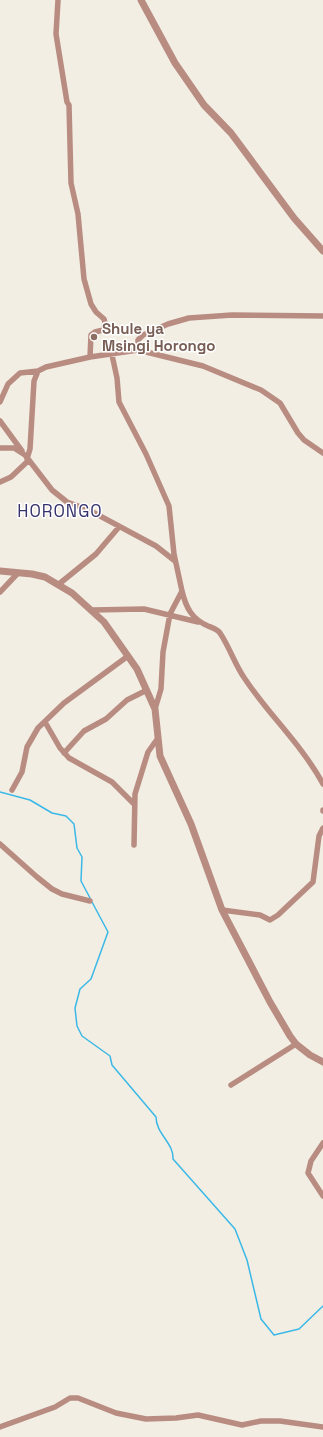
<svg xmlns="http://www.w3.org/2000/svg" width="323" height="1437" font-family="'Space Grotesk',sans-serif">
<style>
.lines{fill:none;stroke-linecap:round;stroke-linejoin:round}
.stream{stroke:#3ab8e7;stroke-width:1.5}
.minor{stroke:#b98c82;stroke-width:5.5}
.tertiary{stroke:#b98c82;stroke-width:7}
.education-dot{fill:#8d6e63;stroke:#fff;stroke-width:1.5}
.labels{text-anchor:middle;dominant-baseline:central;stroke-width:3;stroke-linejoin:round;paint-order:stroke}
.education-label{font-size:15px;font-weight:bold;fill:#785e54;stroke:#fff;text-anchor:start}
.quarter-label{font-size:17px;letter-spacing:1px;fill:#36326e;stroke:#fff}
</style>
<rect width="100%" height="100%" fill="#f2eee3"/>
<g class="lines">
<!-- stream -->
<path class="stream" d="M0 792 30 800 52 813 66 816 74 824 77 848 82 857 81 881 90 898
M92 902 108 932 91 979 80 989 75 1008 77 1026 82 1036 110 1056 112 1065 156 1117C156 1134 174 1143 173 1159L235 1229 247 1260 261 1319 274 1335 299 1329 323 1306"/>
<!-- minor -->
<path class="minor" d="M58 0 56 34 67 102 69 105 71 183 78 214 84 279 91 304 96 312 104 319 105 323 103 330 95 332 91 335 90 357
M138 350V340L143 335 168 324 189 318 232 315 323 316
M112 355 117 378 119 402 146 454 169 506 174 554 182 591 170 614 163 652 161 689 155 709
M0 402 8 384 20 373 38 371 46 367 90 357 138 350 203 366 261 390 280 403 298 433 304 440 323 453
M0 421 22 451
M0 448H14L25 455 52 490 67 502 89 510 156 546 175 561
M27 459 30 449 34 381 38 371
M0 482 11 477 29 460
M59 584 96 554 119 527
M182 591C186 608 192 619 208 626 213 628 217 629 220 633 230 648 235 665 245 679 269 715 302 745 323 784
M0 592 18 573
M92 610 144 609 198 622
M45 722 60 748 69 758 112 782 134 804
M64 753 84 731 106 719 127 700 147 690
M12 790 22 772 27 747 38 728 64 703 128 656
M323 810V811
M0 844 37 877 52 889 62 894 90 901
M134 845 135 794 148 752 158 738
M222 910 260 915 270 920 278 915 313 882 319 836 323 828
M231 1085 296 1044
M323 1143 311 1161 308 1173 323 1196
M0 1427 55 1407 70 1398H78L116 1413 146 1419 176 1418 198 1415 242 1425 261 1421H280L323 1427"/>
<!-- tertiary -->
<path class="tertiary" d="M141 0 175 63 204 105 231 133 294 218 323 251
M0 571 32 574 45 577 72 593 104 622 137 669 155 709 160 756 191 824 222 910 270 1002 290 1036 296 1044 310 1055 323 1062"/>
</g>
<!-- markers -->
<circle class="education-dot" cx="94" cy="337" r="4"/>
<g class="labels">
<!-- education labels -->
<g class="education-label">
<text x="102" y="328">Shule ya<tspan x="102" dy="17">Msingi Horongo</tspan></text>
</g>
<!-- quarter labels -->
<g class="quarter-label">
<text x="60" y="511">HORONGO</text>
</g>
</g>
</svg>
